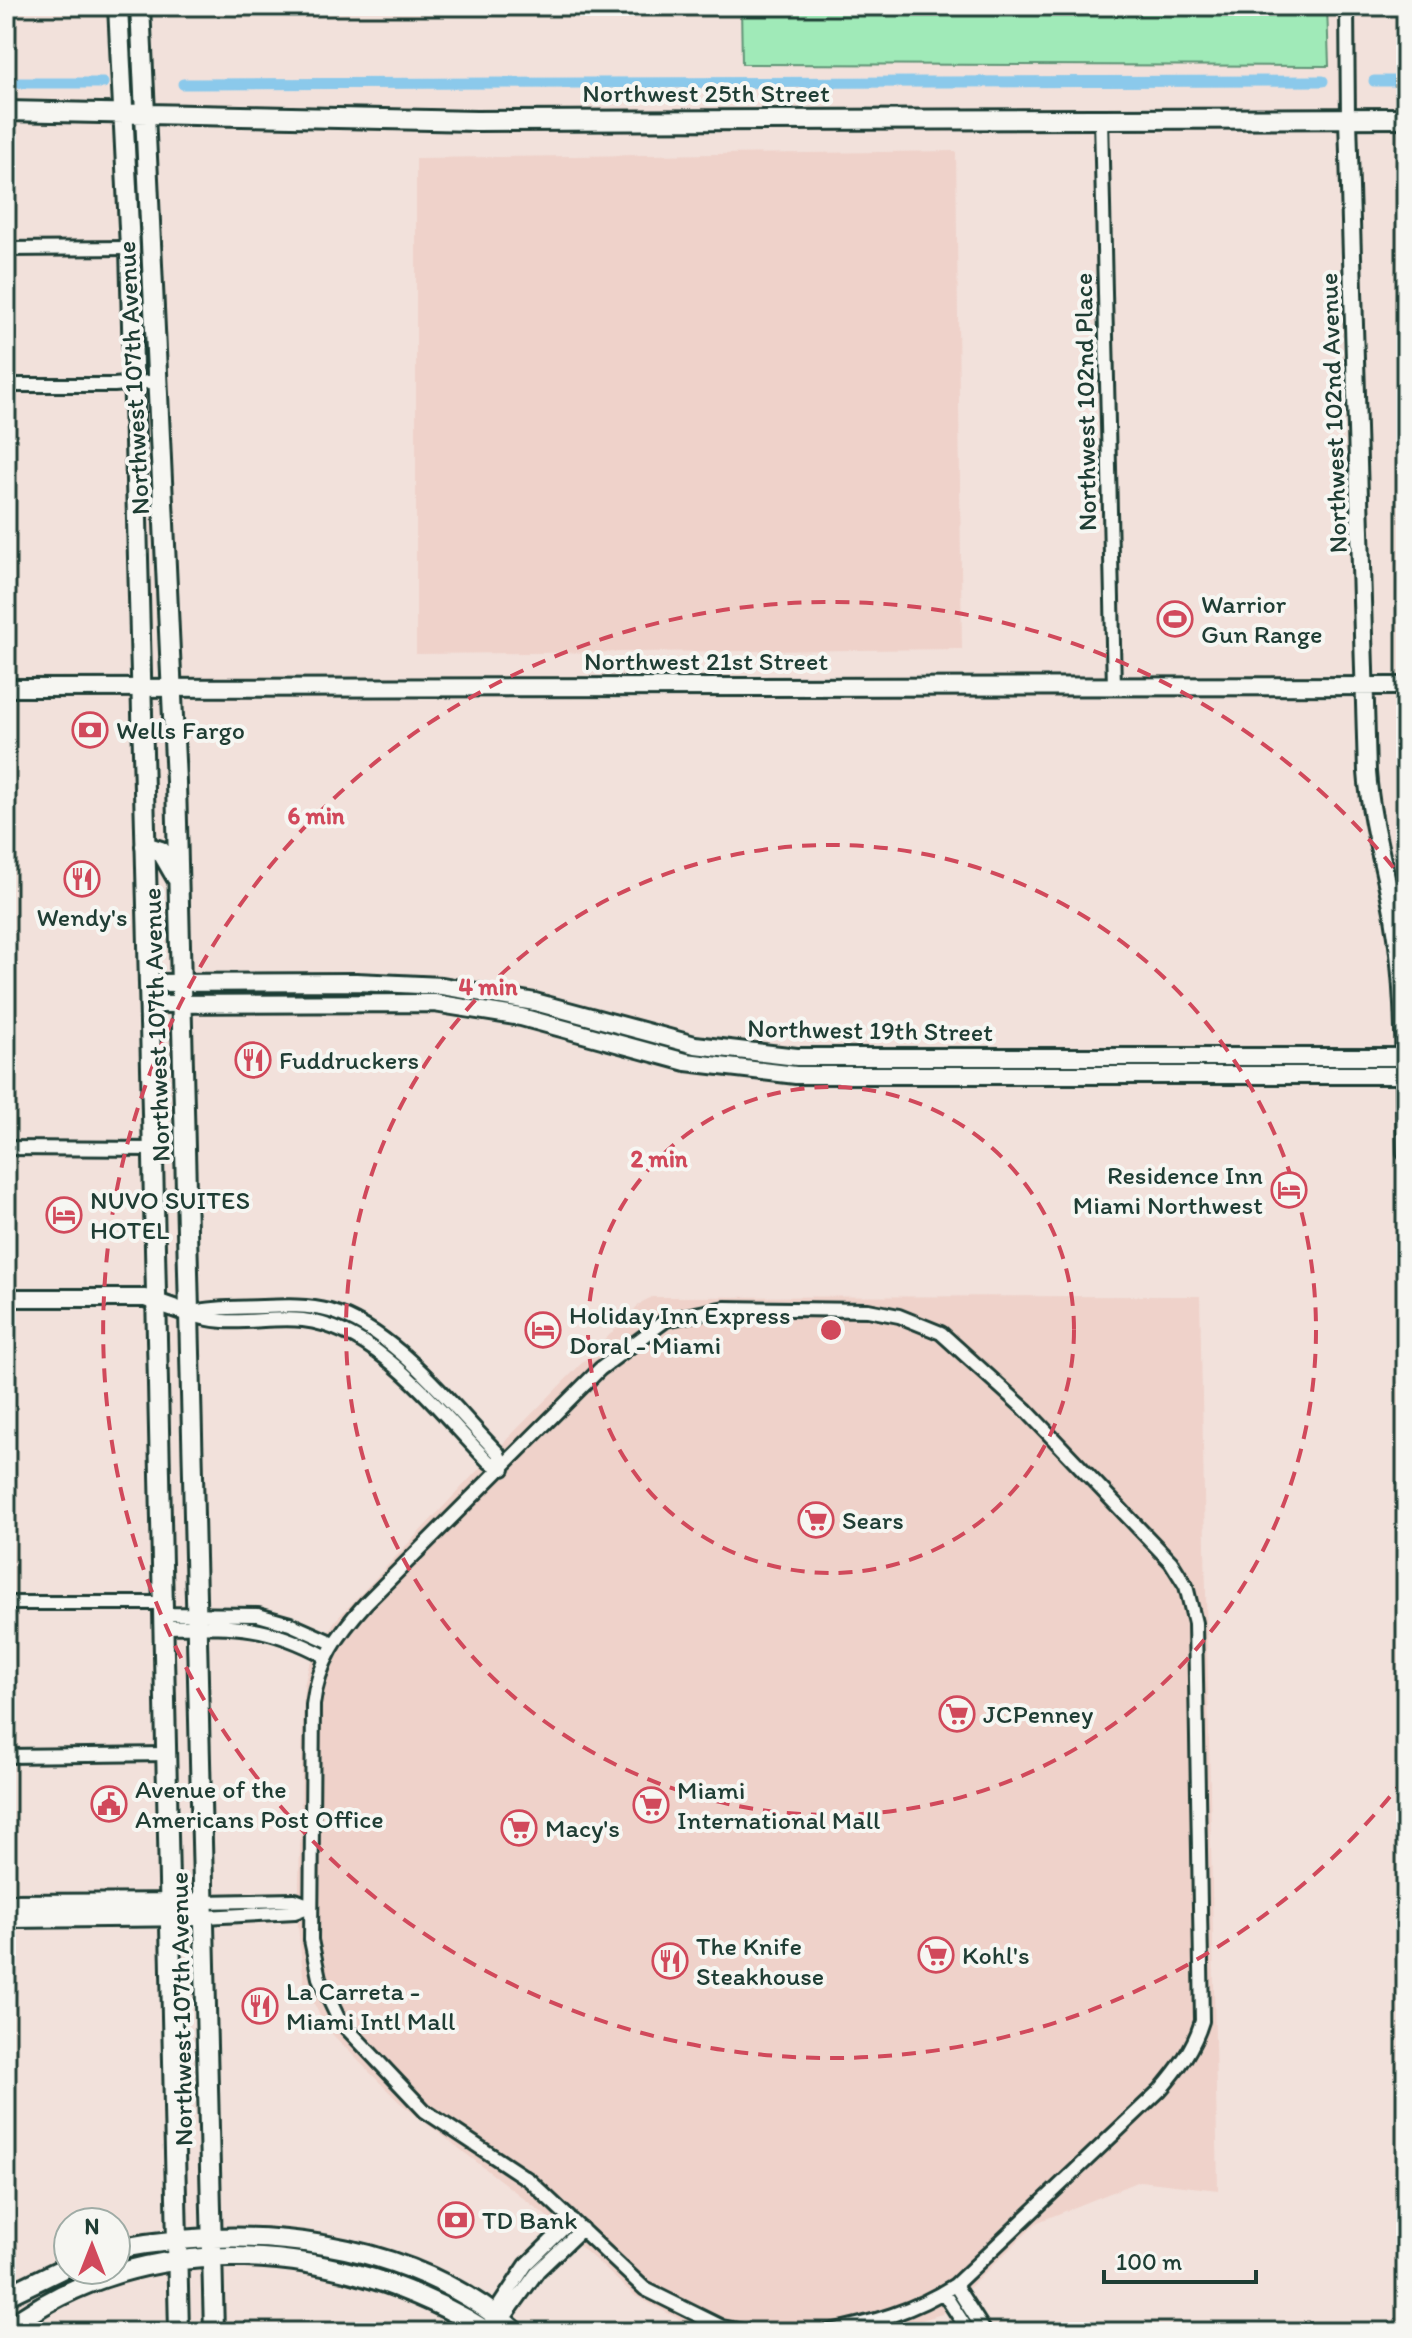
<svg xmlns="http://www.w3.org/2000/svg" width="1412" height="2338" font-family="Itim,sans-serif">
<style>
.built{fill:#efd2ca}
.green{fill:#a0eab8;stroke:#609476;stroke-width:2}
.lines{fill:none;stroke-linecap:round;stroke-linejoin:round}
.canal{stroke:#8bc9eb;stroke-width:11}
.minor-casing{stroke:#1f3d34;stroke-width:18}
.tertiary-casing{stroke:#1f3d34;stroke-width:22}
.secondary-casing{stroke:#1f3d34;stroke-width:24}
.minor{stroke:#f6f6f2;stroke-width:12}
.tertiary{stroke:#f6f6f2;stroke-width:16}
.secondary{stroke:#f6f6f2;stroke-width:18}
.ring{fill:none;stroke:#d1495b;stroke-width:4;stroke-dasharray:14 10}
.labels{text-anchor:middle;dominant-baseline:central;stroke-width:8;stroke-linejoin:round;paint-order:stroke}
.street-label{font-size:26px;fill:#1f3d34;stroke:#f6f6f2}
.poi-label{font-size:26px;fill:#1f3d34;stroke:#f6f6f2;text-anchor:start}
.centre{fill:#d1495b;stroke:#f6f6f2;stroke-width:4}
.ring-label{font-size:24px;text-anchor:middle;font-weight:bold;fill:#d1495b;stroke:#f6f6f2;stroke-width:8;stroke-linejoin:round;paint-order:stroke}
</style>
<rect width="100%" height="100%" fill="#f2e1db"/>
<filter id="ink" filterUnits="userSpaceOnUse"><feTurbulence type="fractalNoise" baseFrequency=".0125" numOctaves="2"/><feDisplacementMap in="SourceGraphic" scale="16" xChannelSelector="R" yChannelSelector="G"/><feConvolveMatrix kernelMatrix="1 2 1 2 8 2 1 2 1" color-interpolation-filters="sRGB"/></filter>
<g filter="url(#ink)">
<!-- built -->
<path class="built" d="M956 151 962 649 416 654V158Z
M1200 1296 1218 2190 1140 2181 1038 2222 942 2314 882 2332 698 2329 635 2296 549 2218 399 2102 326 2028 304 1983 298 1925 304 1686 309 1665 335 1621 513 1433 642 1302 652 1297Z"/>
<!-- green -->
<path class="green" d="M741 6H1327L1329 66 742 64Z"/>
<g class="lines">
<!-- canal -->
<path class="canal" d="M1374 81H1406
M19 83H103
M183 84 1323 81"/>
<defs>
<path id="minor" d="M1347 6 1348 119
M1101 117 1114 687
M6 249 130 248
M6 385H114L160 381
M6 1148 153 1149
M188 1313C213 1307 237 1308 262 1307 285 1306 308 1305 330 1311 394 1329 452 1406 498 1453L503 1469
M188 1313C225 1329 264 1316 303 1320 380 1329 437 1410 489 1462L503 1469
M6 1603H164
M164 1614 258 1615 290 1624 333 1643
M164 1627C232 1626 264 1623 325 1656
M6 1756 168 1754
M204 1902 295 1900 311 1906
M205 1917 295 1912 311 1906
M955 2285 985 2332
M943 2292 969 2332
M491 2318 526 2265 572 2220
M499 2325 538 2271 582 2229
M749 2332 722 2327 645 2289 529 2180 425 2111 339 2020 319 1978 311 1940 313 1705C318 1662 338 1634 366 1603L600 1369 666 1320 725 1308 868 1310 899 1316 941 1333 1026 1410 1171 1562 1186 1586 1195 1623 1202 2021C1194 2048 1178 2069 1160 2090L955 2285C914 2311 873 2323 825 2332"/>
<path id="tertiary" d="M1348 119 1367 772C1371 825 1385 866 1394 917 1407 993 1404 1074 1406 1152
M6 688 1406 686
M149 983 356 982 442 986 535 1002 695 1045 797 1057H1406
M150 1004 434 1003 521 1017 686 1062 796 1075H1406
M6 1298H145L188 1313
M6 1903 204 1902
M6 1919 205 1917"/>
<path id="secondary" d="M118 6 130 248 150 1023 179 2332
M140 6 176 782 214 2332
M6 111 476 121 1406 118
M145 846 161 851 176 877
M116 2249C251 2223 409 2238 516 2332
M6 2296 68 2266
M6 2330C145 2223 346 2242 488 2332"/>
</defs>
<!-- minor casing -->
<use href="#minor" class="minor-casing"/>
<!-- tertiary casing -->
<use href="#tertiary" class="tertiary-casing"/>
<!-- secondary casing -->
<use href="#secondary" class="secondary-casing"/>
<!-- minor -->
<use href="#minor" class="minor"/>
<!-- tertiary -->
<use href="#tertiary" class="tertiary"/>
<!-- secondary -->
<use href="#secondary" class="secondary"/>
</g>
</g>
<!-- distance rings -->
<g class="ring">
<circle cx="831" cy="1330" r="243"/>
<circle cx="831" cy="1330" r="485"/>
<path d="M1405 1778A728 728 0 1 1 1405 882"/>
</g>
<!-- icons -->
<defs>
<symbol id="stadium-ring" viewBox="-11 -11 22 22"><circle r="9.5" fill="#f6f6f2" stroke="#d1495b" stroke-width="1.5"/><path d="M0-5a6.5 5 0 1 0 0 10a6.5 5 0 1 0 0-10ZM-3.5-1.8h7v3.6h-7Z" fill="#d1495b"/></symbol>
<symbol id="bank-ring" viewBox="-11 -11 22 22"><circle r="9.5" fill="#f6f6f2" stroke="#d1495b" stroke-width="1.5"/><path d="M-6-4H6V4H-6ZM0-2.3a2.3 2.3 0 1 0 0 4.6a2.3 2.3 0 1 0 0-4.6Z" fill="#d1495b"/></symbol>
<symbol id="restaurant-ring" viewBox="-11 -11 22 22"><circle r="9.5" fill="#f6f6f2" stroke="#d1495b" stroke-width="1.5"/><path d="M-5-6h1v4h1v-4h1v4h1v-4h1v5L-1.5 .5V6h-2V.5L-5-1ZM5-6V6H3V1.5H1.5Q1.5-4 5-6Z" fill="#d1495b"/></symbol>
<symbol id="hotel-ring" viewBox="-11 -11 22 22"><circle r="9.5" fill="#f6f6f2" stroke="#d1495b" stroke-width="1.5"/><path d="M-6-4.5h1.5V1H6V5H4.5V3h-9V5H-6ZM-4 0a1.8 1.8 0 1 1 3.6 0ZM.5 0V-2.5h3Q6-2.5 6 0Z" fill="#d1495b"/></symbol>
<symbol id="supermarket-ring" viewBox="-11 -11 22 22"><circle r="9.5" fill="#f6f6f2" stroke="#d1495b" stroke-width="1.5"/><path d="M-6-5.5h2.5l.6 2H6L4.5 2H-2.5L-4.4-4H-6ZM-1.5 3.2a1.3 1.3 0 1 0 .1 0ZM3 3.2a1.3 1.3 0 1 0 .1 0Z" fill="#d1495b"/></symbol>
<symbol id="civic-ring" viewBox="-11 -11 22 22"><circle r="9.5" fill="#f6f6f2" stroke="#d1495b" stroke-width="1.5"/><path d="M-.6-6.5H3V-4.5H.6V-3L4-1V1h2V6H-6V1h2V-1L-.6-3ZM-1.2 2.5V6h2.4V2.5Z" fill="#d1495b"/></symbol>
</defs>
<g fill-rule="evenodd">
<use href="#stadium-ring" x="1155" y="599" width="40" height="40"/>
<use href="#bank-ring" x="70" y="710" width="40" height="40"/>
<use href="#restaurant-ring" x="62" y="859" width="40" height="40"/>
<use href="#restaurant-ring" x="233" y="1040" width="40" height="40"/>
<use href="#hotel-ring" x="1269" y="1170" width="40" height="40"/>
<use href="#hotel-ring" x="44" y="1195" width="40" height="40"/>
<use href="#hotel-ring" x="523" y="1310" width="40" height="40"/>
<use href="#supermarket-ring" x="796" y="1500" width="40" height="40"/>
<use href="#supermarket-ring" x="937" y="1694" width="40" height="40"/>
<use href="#civic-ring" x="89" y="1784" width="40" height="40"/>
<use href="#supermarket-ring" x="631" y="1785" width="40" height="40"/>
<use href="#supermarket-ring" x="499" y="1808" width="40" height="40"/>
<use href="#supermarket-ring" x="916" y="1935" width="40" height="40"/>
<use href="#restaurant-ring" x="650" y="1941" width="40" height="40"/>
<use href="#restaurant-ring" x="240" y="1986" width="40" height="40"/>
<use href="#bank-ring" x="436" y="2200" width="40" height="40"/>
</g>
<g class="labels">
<!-- street labels -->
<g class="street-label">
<text x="706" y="93">Northwest 25th Street</text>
<text transform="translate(133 378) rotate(-93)">Northwest 107th Avenue</text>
<text transform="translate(1085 402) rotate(-91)">Northwest 102nd Place</text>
<text transform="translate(1333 413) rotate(-92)">Northwest 102nd Avenue</text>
<text x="706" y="661">Northwest 21st Street</text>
<text transform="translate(156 1025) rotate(-92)">Northwest 107th Avenue</text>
<text transform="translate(870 1030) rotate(1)">Northwest 19th Street</text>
<text transform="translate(181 2009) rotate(-91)">Northwest 107th Avenue</text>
</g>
<!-- poi labels -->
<g class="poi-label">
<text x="1201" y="604">Warrior<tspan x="1201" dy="30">Gun Range</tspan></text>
<text x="116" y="730">Wells Fargo</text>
<text x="82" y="917" text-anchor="middle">Wendy's</text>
<text x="279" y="1060">Fuddruckers</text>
<text x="1263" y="1175" text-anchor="end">Residence Inn<tspan x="1263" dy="30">Miami Northwest</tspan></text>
<text x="90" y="1200">NUVO SUITES<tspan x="90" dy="30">HOTEL</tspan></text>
<text x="569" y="1315">Holiday Inn Express<tspan x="569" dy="30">Doral - Miami</tspan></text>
<text x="842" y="1520">Sears</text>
<text x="983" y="1714">JCPenney</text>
<text x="135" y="1789">Avenue of the<tspan x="135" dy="30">Americans Post Office</tspan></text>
<text x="677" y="1790">Miami<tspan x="677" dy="30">International Mall</tspan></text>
<text x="545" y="1828">Macy's</text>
<text x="696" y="1946">The Knife<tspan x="696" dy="30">Steakhouse</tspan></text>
<text x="962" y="1955">Kohl's</text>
<text x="286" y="1991">La Carreta -<tspan x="286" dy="30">Miami Intl Mall</tspan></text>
<text x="482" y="2220">TD Bank</text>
</g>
</g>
<circle cx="831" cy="1330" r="12" class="centre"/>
<g class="ring-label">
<text x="316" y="824">6 min</text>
<text x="488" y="995">4 min</text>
<text x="659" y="1167">2 min</text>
</g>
<!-- margin -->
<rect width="1412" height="2338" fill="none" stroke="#f6f6f2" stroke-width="32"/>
<rect x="16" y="16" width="1380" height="2306" fill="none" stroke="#1f3d34" stroke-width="3" filter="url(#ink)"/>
<!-- north arrow -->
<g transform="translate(92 2246)"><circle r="38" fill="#f6f6f2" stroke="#a0aca6" stroke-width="2"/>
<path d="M0-6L14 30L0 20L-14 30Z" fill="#d1495b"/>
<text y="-12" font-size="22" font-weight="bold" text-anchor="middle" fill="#1f3d34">N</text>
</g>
<!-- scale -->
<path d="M1104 2270v12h152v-12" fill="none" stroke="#1f3d34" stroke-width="4"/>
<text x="1116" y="2270" font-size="24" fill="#1f3d34" stroke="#f6f6f2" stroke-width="6" paint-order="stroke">100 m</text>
</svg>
